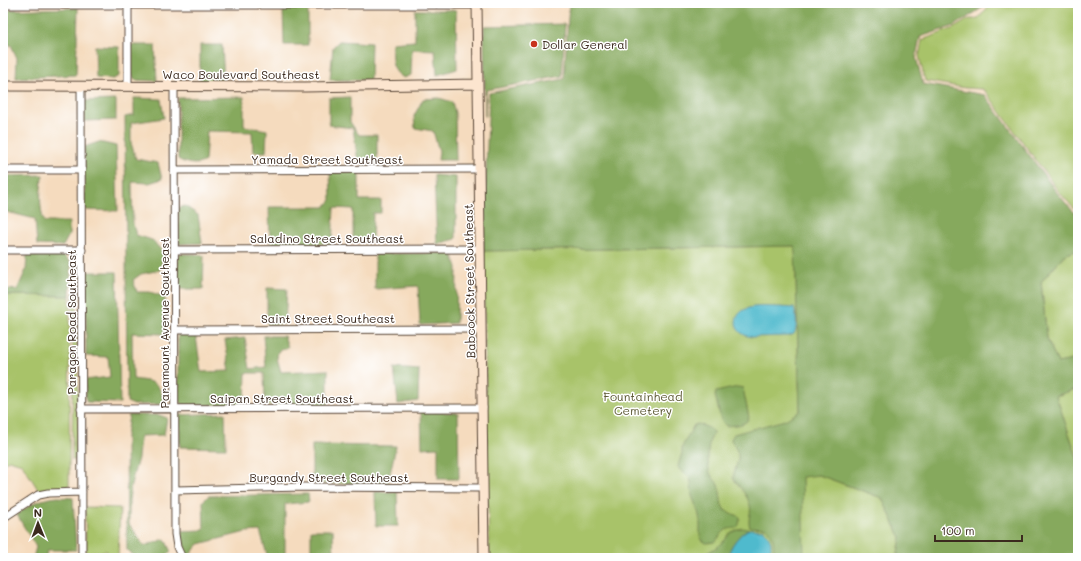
<svg xmlns="http://www.w3.org/2000/svg" width="1081" height="561" font-family="Mali,sans-serif">
<style>
.green{fill:#a8c369;stroke:#727644}
.forest{fill:#86a95d;stroke:#606a3e}
.water{fill:#50bacd;stroke:#467276}
.lines{fill:none;stroke-linecap:round;stroke-linejoin:round}
.street-casing{stroke:#574536;stroke-width:9}
.secondary-casing{stroke:#574536;stroke-width:11}
.street{stroke:#fff;stroke-width:7}
.secondary{stroke:#fce5cf;stroke-width:9}
.poi-dot{fill:#c8321e;stroke:#fff;stroke-width:1.5}
.labels{text-anchor:middle;dominant-baseline:central;stroke-width:3;stroke-linejoin:round;paint-order:stroke}
.poi-label{font-size:12px;fill:#3b2a1e;stroke:#fff;text-anchor:start}
.street-label{font-size:12px;fill:#3b2a1e;stroke:#fff}
.park-label{font-size:12px;fill:#5c5834;stroke:#fff}
</style>
<rect width="100%" height="100%" fill="#fff"/>
<filter id="ink" filterUnits="userSpaceOnUse"><feTurbulence type="fractalNoise" baseFrequency=".025" numOctaves="2"/><feDisplacementMap in="SourceGraphic" scale="8" xChannelSelector="R" yChannelSelector="G"/><feConvolveMatrix kernelMatrix="1 2 1 2 8 2 1 2 1" color-interpolation-filters="sRGB"/></filter>
<filter id="wash" filterUnits="userSpaceOnUse"><feTurbulence type="fractalNoise" baseFrequency=".012" numOctaves="4" result="noise"/><feDisplacementMap in="SourceGraphic" scale="16" xChannelSelector="R" yChannelSelector="G"/><feGaussianBlur stdDeviation="0.9" result="paint"/><feColorMatrix in="noise" values="0 0 0 0 0 0 0 0 0 0 0 0 0 0 0 0 0 1.4 0 .05"/><feComposite in="paint" operator="in"/></filter>
<g filter="url(#wash)">
<rect width="100%" height="100%" fill="#f5dbbe"/>
<!-- green -->
<path class="green" d="M991 3H1078V213L1059 192 986 92 982 89 965 88 925 81 919 56 922 40 954 28 969 19H978Z
M795 246 802 476 819 475 882 498 901 538 897 558H489L483 251Z
M1078 250V359L1058 363 1047 339 1041 282 1064 255Z
M73 293H76L79 460H72Z
M3 295 70 296 69 486 39 491 22 464 9 460 3 463Z
M1078 388V460L1056 396Z
M85 507 120 508 118 558H107V551L86 553Z"/>
<!-- forest -->
<path class="forest" d="M569 3H984L982 8 954 26 920 37 916 57 923 84 985 95 1058 194 1078 217V250L1064 255 1041 282 1047 339 1058 363 1078 359V388L1056 396 1078 460V558H897L901 538 882 498 819 475 802 477 804 558H773C774 546 775 536 766 528L750 527C747 519 752 513 750 505 747 494 739 487 733 478 734 470 739 462 738 454 737 449 732 444 731 439L734 434 785 420 800 411 795 246 483 251 489 93 564 79Z
M78 8 76 75 16 78 17 58 11 45H3V10Z
M283 8H308V45H284Z
M415 10H456L457 69 437 75 435 50 412 49 411 75 404 78C389 70 392 57 392 43L415 41Z
M565 24 562 76 487 90 486 93 485 117 484 26Z
M339 41 371 43 370 80H330L333 47Z
M130 45H155L157 81 135 80 130 72Z
M200 45H222L224 81H200Z
M95 46 119 47V76L113 79 96 78Z
M244 97V126L267 130 266 152H253L252 132 207 131 205 161C198 166 185 164 178 159V98Z
M350 97V122L359 135H377V163L358 162 353 128 329 125V98Z
M134 98 161 99 164 118 131 123V143L136 159 158 163 162 179 149 183 132 182 133 224 136 235 152 240 164 253 160 270 141 274 133 280 137 292H150L165 297 164 334 132 333 133 379C153 382 160 380 164 404L134 405 127 402 125 117 134 115Z
M439 98 452 102 455 113 456 160H438L439 151 433 131 415 128 414 116 423 99Z
M116 100V120L84 121V101Z
M99 142 116 146 118 211 85 210 84 147Z
M359 171V200H381V213H373L372 242H353V209L334 208 332 244 270 243 269 207H325L331 200 330 172Z
M43 175C40 191 39 206 44 222H69V235L63 246 37 245 35 219 3 211V176Z
M434 175 456 177V239L437 244Z
M185 206 198 215 202 243 179 244 178 208Z
M452 253 457 267 456 323 420 325 418 286 375 289V254Z
M178 254H195L204 256 203 289H177Z
M27 255H63L71 263 70 296 3 295V289L17 290 26 270Z
M86 272H117L120 403 86 402 85 380 110 377 108 357 86 356Z
M267 288 287 289 285 324H267Z
M178 334 196 336 201 372 230 371 225 340 245 338 250 369 266 367 263 336H284L288 347 278 351 277 358 281 372 328 370V405H265L264 373H246L245 405H184L178 401Z
M394 368 419 370 418 401 398 404Z
M738 387 743 388 749 418C745 426 735 425 726 426 719 420 718 405 715 396L716 392Z
M421 411 458 413 459 479H438V447L422 448Z
M225 413 226 448 180 447 179 415Z
M129 415H159L167 418 164 435 140 436 138 458 131 484 129 500V524L144 546 165 539 171 552 161 558H134L132 554 127 550 126 436Z
M698 424 709 428 714 432C707 440 706 466 711 475 713 479 718 482 719 488 722 496 719 505 726 511 730 514 736 514 740 517 739 533 734 526 726 530 722 532 718 539 715 542L706 543 702 540 700 536V521L698 511 692 496 691 482 689 477 679 469 678 466 682 453V447L694 425Z
M312 445 396 446 388 483 312 484Z
M375 492H397L398 526H376Z
M308 494 309 502 285 504V558H268L260 531 246 532 199 544 187 558 181 543 179 531 204 530 203 501 208 496Z
M58 497 73 498 76 550H48L45 558H33L36 547 17 515C32 503 39 499 58 497Z
M742 528 749 529C739 534 729 547 728 558H704L705 554 719 546 725 540 730 533Z
M311 530H333L334 558H311Z"/>
<!-- water -->
<path class="water" d="M781 307 794 308C796 316 798 327 794 334L789 336 752 337C733 335 731 315 746 309 754 305 772 307 781 307Z
M749 529 764 530C773 541 772 544 769 558H728C729 547 739 534 749 529Z"/>
</g>
<g filter="url(#ink)">
<g class="lines">
<defs>
<path id="street" d="M3 5H477
M81 86 82 558
M128 86V3
M174 86 175 534 177 547 182 558
M3 170H82
M174 170 479 169
M3 250H82
M174 250 480 249
M175 330 481 329
M81 409 483 408
M175 490 303 487 483 488
M3 518 38 495 48 493 82 492"/>
<path id="secondary" d="M477 3 484 558
M3 86 305 87 478 84"/>
</defs>
<!-- street casing -->
<use href="#street" class="street-casing"/>
<!-- secondary casing -->
<use href="#secondary" class="secondary-casing"/>
<!-- street -->
<use href="#street" class="street"/>
<!-- secondary -->
<use href="#secondary" class="secondary"/>
</g>
</g>
<!-- markers -->
<circle class="poi-dot" cx="534" cy="44" r="4"/>
<g class="labels">
<!-- poi labels -->
<g class="poi-label">
<text x="542" y="44">Dollar General</text>
</g>
<!-- street labels -->
<g class="street-label">
<text x="241" y="74">Waco Boulevard Southeast</text>
<text x="327" y="159">Yamada Street Southeast</text>
<text x="327" y="238">Saladino Street Southeast</text>
<text transform="translate(469 281) rotate(-91)">Babcock Street Southeast</text>
<text x="328" y="318">Saint Street Southeast</text>
<text transform="translate(71 322) rotate(-90)">Paragon Road Southeast</text>
<text transform="translate(164 323) rotate(-90)">Paramount Avenue Southeast</text>
<text x="282" y="398">Saipan Street Southeast</text>
<text x="329" y="477">Burgandy Street Southeast</text>
</g>
<!-- park labels -->
<g class="park-label">
<text x="643" y="396">Fountainhead<tspan x="643" dy="14">Cemetery</tspan></text>
</g>
</g>
<!-- margin -->
<rect width="1081" height="561" fill="none" stroke="#fff" stroke-width="16"/>
<!-- north arrow -->
<g transform="translate(38 523) rotate(359)" stroke="#ffffff" stroke-width="3" paint-order="stroke">
<path d="M0-3L7 15L0 10L-7 15Z" fill="#3b2a1e"/>
<text y="-6" font-size="11" font-weight="bold" text-anchor="middle" fill="#3b2a1e">N</text>
</g>
<!-- scale -->
<path d="M935 535v6h87v-6" fill="none" stroke="#3b2a1e" stroke-width="2"/>
<text x="941" y="535" font-size="12" fill="#3b2a1e" stroke="#ffffff" stroke-width="3" paint-order="stroke">100 m</text>
</svg>
